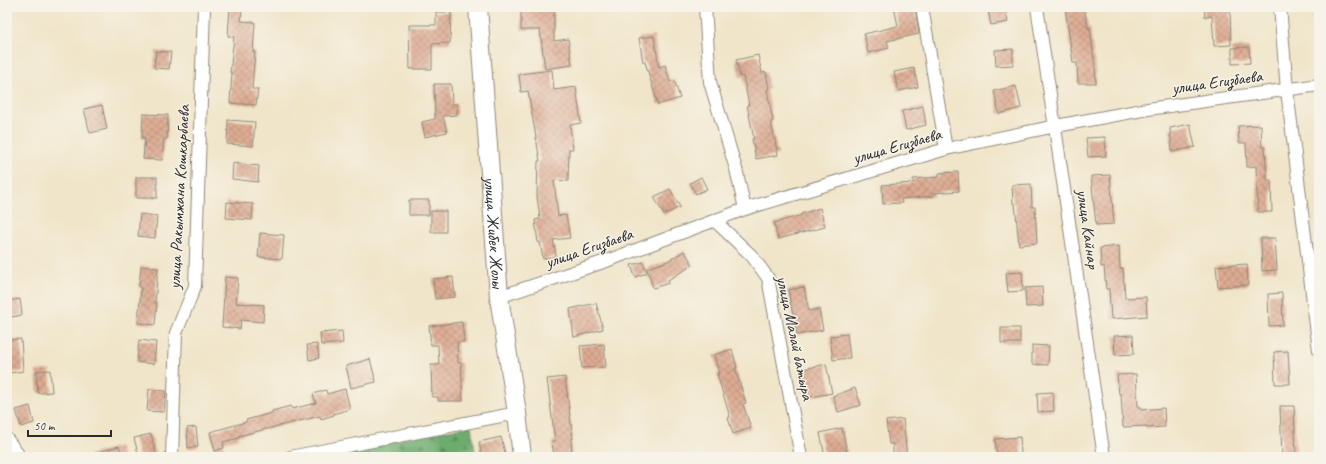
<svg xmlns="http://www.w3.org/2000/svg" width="1326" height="464" font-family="Caveat,sans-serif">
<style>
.forest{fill:url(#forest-firs);stroke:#4c6c4c}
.building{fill:url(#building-cross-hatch)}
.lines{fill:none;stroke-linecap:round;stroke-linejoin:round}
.minor-casing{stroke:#8e887a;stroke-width:14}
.secondary-casing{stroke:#8e887a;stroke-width:20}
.minor{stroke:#fff;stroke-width:12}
.secondary{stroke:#fff;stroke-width:18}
.labels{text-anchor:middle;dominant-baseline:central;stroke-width:3;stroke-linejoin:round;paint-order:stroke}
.street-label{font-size:17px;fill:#2b2b2b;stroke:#f7f3e8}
</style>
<defs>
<pattern id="forest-firs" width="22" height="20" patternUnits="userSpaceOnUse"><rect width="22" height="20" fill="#6eac6e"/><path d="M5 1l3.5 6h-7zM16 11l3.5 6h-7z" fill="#5b8c5b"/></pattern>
<pattern id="building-cross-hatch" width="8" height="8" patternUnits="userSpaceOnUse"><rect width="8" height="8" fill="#deac93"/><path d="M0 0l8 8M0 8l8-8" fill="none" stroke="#b48c78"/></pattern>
</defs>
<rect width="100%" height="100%" fill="#f7f3e8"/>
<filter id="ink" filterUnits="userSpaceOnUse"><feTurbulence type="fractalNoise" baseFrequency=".025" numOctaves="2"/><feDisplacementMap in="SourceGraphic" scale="8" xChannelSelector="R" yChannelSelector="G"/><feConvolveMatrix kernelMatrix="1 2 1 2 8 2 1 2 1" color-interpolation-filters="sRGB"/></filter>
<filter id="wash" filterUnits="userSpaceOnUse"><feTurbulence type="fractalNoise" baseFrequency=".012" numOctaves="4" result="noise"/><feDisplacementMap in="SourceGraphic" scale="16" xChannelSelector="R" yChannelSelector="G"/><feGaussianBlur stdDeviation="0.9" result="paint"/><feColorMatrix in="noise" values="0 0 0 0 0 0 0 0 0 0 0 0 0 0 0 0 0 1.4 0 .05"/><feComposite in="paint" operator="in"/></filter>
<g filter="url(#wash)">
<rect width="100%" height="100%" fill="#f0e5c9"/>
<!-- forest -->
<path class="forest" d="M471 426 476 457H300Z"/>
<g id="blocks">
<!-- building -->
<path class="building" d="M230 7H242L241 21 255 22 253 52H255L252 89H258L256 105 230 103 232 73H230L234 37 228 36Z
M521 7H554V41L568 39 572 65 545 69 540 30H521Z
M894 7H915L919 34 887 41 889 48 868 53 864 34 898 26Z
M1005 7 1008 22 991 25 988 10Z
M1065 7H1084L1088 28H1090L1095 67 1096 83H1078L1077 63H1073Z
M1204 7H1230L1231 45 1214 46 1212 16 1205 17Z
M436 12H451L450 43 432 44V69H410L409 25H436Z
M654 36 659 67 665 65 670 82 674 80 680 98 658 105 645 62H643L639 38Z
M1249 47 1250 63 1232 64V48Z
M1013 49V65L996 66 995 50Z
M156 51 171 52 169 69 154 68Z
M758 55 762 73 766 72 769 89 767 90 773 121 771 122 778 155 756 159 752 139H754L747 105H749L743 76 740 77 736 60Z
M914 68 918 87 898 91 894 72Z
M552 70 554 90 576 87 581 123 570 125 573 149H569L568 181 554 180 558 216 566 215 570 238 553 240 556 256 543 259 540 242 538 243 535 220 540 219 537 196 538 161H540L528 91 521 92 519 74Z
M434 84H451L452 104H457V115L443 116 447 132 425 137 422 122 435 119Z
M1016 86 1021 108 999 114 994 91Z
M102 105 107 129 90 133 84 109Z
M923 106 926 125 906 130 902 111Z
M143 114 168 115 167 139H164L162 160 143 159 145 138H142Z
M228 120 255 122 253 146 227 144Z
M1190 124 1195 147 1172 152 1170 128Z
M1261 125 1262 147H1265L1267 180H1271L1272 212H1258L1256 166 1247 167 1246 143H1239L1238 126Z
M1105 137 1106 156 1088 157 1086 138Z
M233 163 259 166 258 182 232 179Z
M958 172 959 191 933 193 934 196 901 199 902 203 883 204 882 185 914 183 913 179 939 177V173Z
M1110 175 1114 224 1096 225 1091 176Z
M136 177H157V198H136Z
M701 177 707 189 696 194 690 183Z
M1031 184 1032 207H1035L1037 243 1019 245 1015 204H1013L1012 185Z
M670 189 680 207 664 215 654 197Z
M409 200H429V215H409Z
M227 202 253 204 252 220 226 218Z
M820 208 825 227 778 239 774 223 802 215 801 214Z
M431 211H446V232H431Z
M140 214 157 216 155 238 138 236Z
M260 233 284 235 282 259 258 257Z
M1261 238H1275L1277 270 1262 271Z
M1119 246 1120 269 1123 268 1125 298 1146 297 1147 316 1111 319 1109 289H1106L1104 266 1101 267 1100 248Z
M684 251 693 265 668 280 669 283 653 288 647 268 666 262Z
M643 262 647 273 635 277 631 265Z
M1247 264 1248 285 1218 287 1216 266Z
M141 266 158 268 155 303H157L155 325 138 323 141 288 139 287Z
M1022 272 1023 291 1008 292 1006 273Z
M225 277 238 278 236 303 264 305 263 322 241 320 240 329 222 327Z
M453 277 455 297 435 299 433 279Z
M804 287 809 311 819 309 823 330 797 335 788 290Z
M1042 287 1043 306 1026 307 1025 288Z
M1282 293 1283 325 1269 326 1268 294Z
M20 299 22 315 7 318V301Z
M596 303 603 329 574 337 570 309Z
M462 322 464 342H457L458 363H461L463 401H438V397H432L431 365H439L438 345H431L429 326Z
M1001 328H1020V343H1001Z
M342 331 343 343 321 345 320 333Z
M847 334 850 358 833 360 830 336Z
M1133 335 1134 354 1115 355 1114 336Z
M21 339 23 371 10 373 8 356 9 355V340Z
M139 340 156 342 154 364 137 362Z
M317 344 319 358 309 360 307 345Z
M604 344 606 367 582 368 580 346Z
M1032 345 1049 346 1048 365 1032 364Z
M732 349 737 368H735L746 403 743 404 751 428 733 434 728 418 730 417 717 374 719 373 714 355Z
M1288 351 1290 384H1275L1274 352Z
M370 359 376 382 351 388 346 366Z
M826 364 832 393 806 398 800 370Z
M50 370 52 392 38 393 36 371Z
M1136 374 1138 407H1141V410L1164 408 1165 427 1146 428V426L1123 427 1121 394H1119L1117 375Z
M565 377 573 439H571L572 456 554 457 552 441H555L547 379Z
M855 388 861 405 838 412 833 396Z
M149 389 166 391 164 412 147 411Z
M345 389 350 409 333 414 334 415 321 419 320 416 238 436 239 438 223 442 224 448 215 451 210 432 246 422V420L272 413V411L291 406 292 409 316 403 313 394 326 390 327 394Z
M1053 392 1054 411 1038 412 1037 393Z
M30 406 34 423 21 427 16 410Z
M1280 406H1294L1296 457H1282Z
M903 419 907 457H893V444H889L886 421Z
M196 427 198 447 188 448 187 428Z
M842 428 848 457H825L820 433Z
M151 434 156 454 146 457H139L134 438Z
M501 437 506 457H482L479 442Z
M1020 437 1021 455 997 457 995 439Z
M119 446 123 457H90L89 455Z"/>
</g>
</g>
<g filter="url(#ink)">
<use href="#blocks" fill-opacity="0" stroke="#8e887a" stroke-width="1"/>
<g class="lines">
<defs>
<path id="minor" d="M705 7 710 82 736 169 745 209
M922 7 946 149
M1037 7 1104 457
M1280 7 1287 90 1319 350
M715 221 752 256 768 278 801 457
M499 297 609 260 745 209 946 149 1056 126 1148 109 1319 85
M7 439 20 457
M172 457 176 333 195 286 204 7
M290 457 517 413"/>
<g id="secondary">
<path id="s1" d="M478 7 499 297 517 413 522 457"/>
</g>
</defs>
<!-- minor casing -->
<use href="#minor" class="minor-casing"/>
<!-- secondary casing -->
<use href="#secondary" class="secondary-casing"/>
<!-- minor -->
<use href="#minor" class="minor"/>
<!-- secondary -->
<use href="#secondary" class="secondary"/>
</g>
</g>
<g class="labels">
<!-- street labels -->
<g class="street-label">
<text transform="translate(1217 82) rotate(-8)">улица Егизбаева</text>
<text transform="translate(897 146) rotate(-16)">улица Егизбаева</text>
<text transform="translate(179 197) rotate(-87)">улица Ракымжана Кошкарбаева</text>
<text transform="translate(1088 229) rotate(82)">улица Кайнар</text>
<text stroke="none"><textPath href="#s1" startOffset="226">улица Жибек Жолы</textPath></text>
<text transform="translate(589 248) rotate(-19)">улица Егизбаева</text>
<text transform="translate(795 338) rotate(78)">улица Малай батыра</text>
</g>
</g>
<!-- margin -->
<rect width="1326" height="464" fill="none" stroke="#f7f3e8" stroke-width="24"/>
<!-- scale -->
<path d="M28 430v6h83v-6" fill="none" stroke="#2b2b2b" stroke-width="2"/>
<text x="34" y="430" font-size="12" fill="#2b2b2b" stroke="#f7f3e8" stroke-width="3" paint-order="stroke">50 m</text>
</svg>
